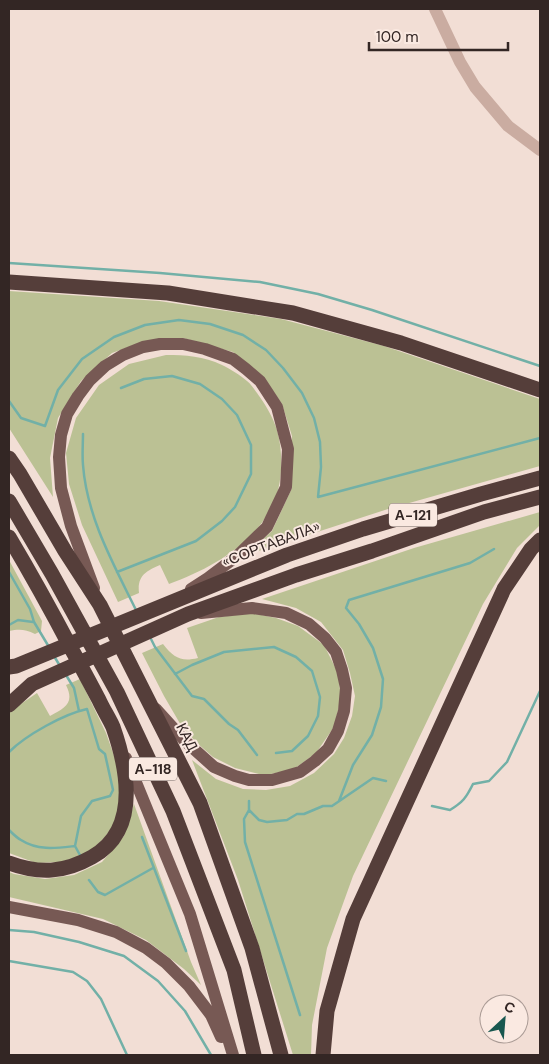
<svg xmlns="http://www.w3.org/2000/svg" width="549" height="1064" font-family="'DM Sans',sans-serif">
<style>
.green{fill:#bbc194}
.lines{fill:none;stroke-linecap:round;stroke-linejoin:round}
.stream{stroke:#72b0a7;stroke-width:2.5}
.minor{stroke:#caaca1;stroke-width:12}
.major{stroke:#775954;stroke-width:12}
.highway{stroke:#553e3a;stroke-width:15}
.labels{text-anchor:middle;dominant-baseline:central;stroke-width:4;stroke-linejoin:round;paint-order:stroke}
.shield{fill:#fae9e1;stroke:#6f605d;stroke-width:1}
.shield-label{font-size:14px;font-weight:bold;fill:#332624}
.street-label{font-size:15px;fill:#332624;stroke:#fae9e1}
</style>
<rect width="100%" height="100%" fill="#f2ded5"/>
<!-- green -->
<path class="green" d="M9 291 159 301 281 319 384 346 540 399V466L388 509 246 555 272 531 292 488V436L282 404 264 378 233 352 183 338 142 342 112 353 81 381 58 418 50 458 53 497 9 428Z
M166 355C185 355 204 356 222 365 230 369 240 375 247 381 251 384 254 389 257 393 265 404 273 417 277 430 284 455 283 490 269 512 248 548 207 570 169 584L160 565C146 571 137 576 139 593L118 602 82 525 69 484 66 453 76 418 99 385 129 364Z
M540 512V525L517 548 483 604 353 876 327 948 312 1025 311 1055H293L238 880 192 760 216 779 243 789 266 790 290 786 314 773 334 754 344 738 352 716 355 696 350 673 343 650 321 622 296 608 262 599 414 548Z
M9 560 42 621 41 631 35 634C25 629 19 629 9 631Z
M252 613 276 618 298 626 324 645 338 673 341 698 334 727 316 753 294 769 271 774H259L235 768 213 757 197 743 182 727 164 696 142 653 163 644C174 658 181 662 198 658L187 628 219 617Z
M80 679 106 733 118 767 122 798 116 822 105 837 88 854 60 862 36 863 9 853V712L37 693 50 716C65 708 75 703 66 685Z
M134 804 191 962 201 985 184 969 146 940 103 919 9 897V872L14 874 45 879 74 875 102 862 124 836Z"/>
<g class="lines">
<!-- stream -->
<path class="stream" d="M9 263 160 273 260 282 318 294 372 310 540 366
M9 401 21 418 45 426 58 390 82 359 114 337 145 325 179 320 210 324 243 335 266 350 283 368 302 393 314 418 320 442 321 467 318 497 540 438
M83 434C83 444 82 455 83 465 87 518 114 565 137 612
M9 572 30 609 34 622 49 647
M117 572 196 541 222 521 235 507 251 474V445L237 415 222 399 200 384 172 376 144 379 121 388
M9 625 18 620 33 622
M150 637 155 647 192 696 204 699 229 724 238 730 257 755
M54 656 60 666
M175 674 192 665 224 652 274 647 296 657 312 671 320 697 318 716 308 736 292 751 276 753
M66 675 74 688 79 711
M9 752C26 735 64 714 87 709L99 749 105 754 113 790 110 796 92 801 81 816 75 846 81 857
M249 801V810L259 820 267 822 287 820 297 814H304L323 806H332L373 778 386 781
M339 801 353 765 372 735 381 707 383 679 373 648 359 624 346 608 349 600 470 563 494 549
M432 806 450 810C463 802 466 798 473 784L489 781 507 762 540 691
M249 810 244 819 245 842 300 1015
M9 830C13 834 17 838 21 840 38 851 57 848 75 846
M142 837 186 951
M89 880 98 892 105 895 153 868
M9 930 34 932 79 942 124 956 158 981 185 1011 211 1055
M9 961 73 972 87 981 101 999 127 1055"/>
<!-- minor -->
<path class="minor" d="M435 9 460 62 475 87 508 126 540 150"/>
<!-- major -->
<path class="major" d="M94 588 71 526 61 488 59 457 61 435 67 414 78 396 90 380 105 366 123 355 143 347 160 344H183L205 349 233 359 246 369 260 381 277 407 288 449 286 487 267 527 237 556 208 578 191 589
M156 709 185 741 214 767 235 776 249 780H272L300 772 315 761 328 749 338 731 344 711 346 688 342 670 336 652 325 638 309 624 286 613 252 608 201 613
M126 758 190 914 233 1055
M9 907 78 920 116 932 146 948 166 963 189 986 211 1015 221 1037"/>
<!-- highway -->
<path class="highway" d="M9 282 168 293 293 313 401 343 540 390
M9 458 20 474 65 551 100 605 200 803 252 948 281 1055
M9 501 52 574 117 692 173 811 234 970 254 1055
M9 537C31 574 52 612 72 650 81 666 90 683 99 700 103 709 109 718 113 727 128 770 140 830 92 857 64 873 39 874 9 863
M9 667 16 666 287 555 363 529 481 494 540 478
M9 705 32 684 188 614 296 575 372 551 484 512 540 497
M323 1055 327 1011 353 919 504 589 531 549 540 540"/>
</g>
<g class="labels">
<!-- shield labels -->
<g class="shield">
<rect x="389" y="503.5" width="48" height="23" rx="4"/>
<rect x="129" y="757.5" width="48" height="23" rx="4"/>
</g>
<g class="shield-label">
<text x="413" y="515">А-121</text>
<text x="153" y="769">А-118</text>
</g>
<!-- street labels -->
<g class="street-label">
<text transform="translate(271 544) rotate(-21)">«СОРТАВАЛА»</text>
<text transform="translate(187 737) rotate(63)">КАД</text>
</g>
</g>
<!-- border -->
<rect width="549" height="1064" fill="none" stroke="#332624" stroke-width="20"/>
<!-- north arrow -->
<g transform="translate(504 1019) rotate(26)"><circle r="24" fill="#fae9e1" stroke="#aa9b95"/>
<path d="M0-4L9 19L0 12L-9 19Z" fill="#18574f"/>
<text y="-8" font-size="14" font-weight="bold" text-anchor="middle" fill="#332624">С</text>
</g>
<!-- scale -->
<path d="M369 42v8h139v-8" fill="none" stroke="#332624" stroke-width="2.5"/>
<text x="376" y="42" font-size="15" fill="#332624" stroke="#fae9e1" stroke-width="4" paint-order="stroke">100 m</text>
</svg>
